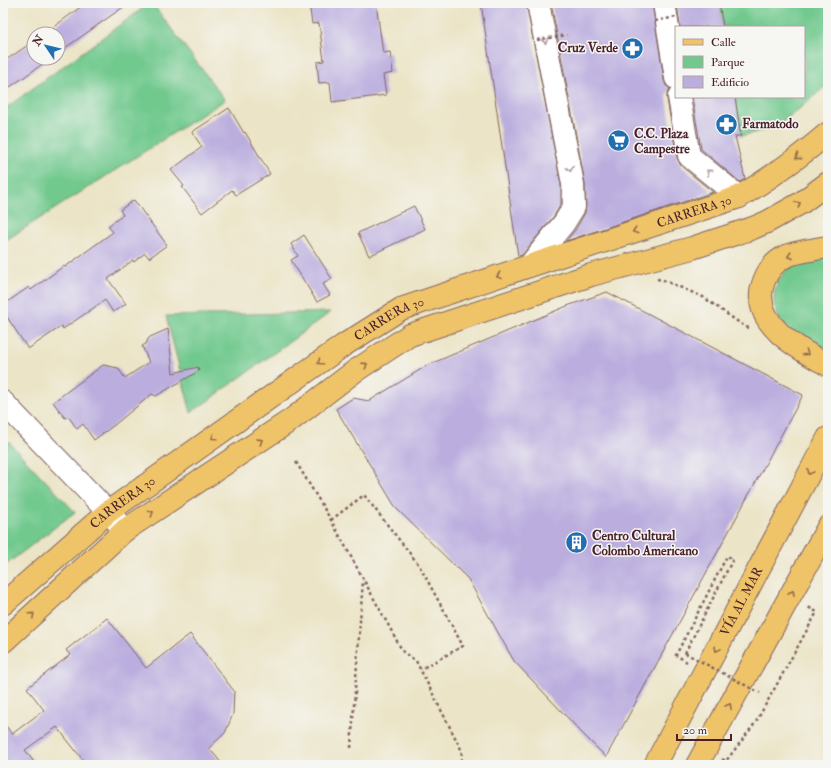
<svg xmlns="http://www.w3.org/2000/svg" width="831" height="768" font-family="'IM FELL Double Pica',serif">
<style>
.green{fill:#71c98e;stroke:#5e745c}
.building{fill:#bbaedf}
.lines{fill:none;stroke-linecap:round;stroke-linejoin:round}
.minor-casing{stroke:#826461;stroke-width:24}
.major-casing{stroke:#826461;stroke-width:24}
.highway-casing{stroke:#826461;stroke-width:24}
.path{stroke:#826461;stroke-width:2.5;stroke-dasharray:3 3;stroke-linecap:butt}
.minor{stroke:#fff;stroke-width:22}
.major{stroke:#efc469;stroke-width:22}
.highway{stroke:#efc469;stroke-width:22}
.path-bridge{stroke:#826461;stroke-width:2.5;stroke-dasharray:3 3;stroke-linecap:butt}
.oneway{stroke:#ae9aa0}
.oneway2{stroke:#946947}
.labels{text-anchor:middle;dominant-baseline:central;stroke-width:3;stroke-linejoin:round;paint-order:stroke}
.poi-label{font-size:13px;font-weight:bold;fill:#4a1f2b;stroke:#f6f6f2;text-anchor:start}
.street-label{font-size:13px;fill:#4a1f2b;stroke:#f6f6f2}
</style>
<rect width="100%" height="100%" fill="#f6f6f2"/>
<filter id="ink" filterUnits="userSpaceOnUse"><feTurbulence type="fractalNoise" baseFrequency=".025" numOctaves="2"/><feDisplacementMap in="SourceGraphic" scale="8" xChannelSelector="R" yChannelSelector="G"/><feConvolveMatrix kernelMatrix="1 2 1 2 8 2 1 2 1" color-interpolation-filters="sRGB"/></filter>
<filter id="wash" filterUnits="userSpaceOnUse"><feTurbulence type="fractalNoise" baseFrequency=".012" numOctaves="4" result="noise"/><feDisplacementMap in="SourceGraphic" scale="16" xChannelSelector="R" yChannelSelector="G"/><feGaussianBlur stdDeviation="0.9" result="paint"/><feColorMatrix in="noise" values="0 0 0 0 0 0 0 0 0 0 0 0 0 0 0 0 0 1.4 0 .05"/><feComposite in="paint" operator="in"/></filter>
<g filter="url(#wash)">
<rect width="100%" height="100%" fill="#ebe4c6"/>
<!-- green -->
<path class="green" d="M150 3H152L225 100 3 242V110Z
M719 3H828V83L820 91 793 114 769 129 741 136 735 97H804V27H723Z
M828 256V350C813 342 796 336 783 324 778 319 775 309 774 302 773 286 783 269 798 263 808 260 818 258 828 256Z
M331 312 191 413 166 316Z
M3 436 75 512 3 567Z"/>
<g id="blocks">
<!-- building -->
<path class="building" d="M86 3H129L58 53V34H44Z
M309 3H376L383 53 390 52 393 73 383 75 386 95 332 102 330 82 319 83 317 62 324 61 319 23 312 24Z
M481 3H526L561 185V204L554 216 522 255 518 256Z
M551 3H652L664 80 666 86 670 89 667 93V99L677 158 681 166 713 192 566 241 575 230 585 213 586 206 585 183Z
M677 3H719L723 27H680Z
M34 41V58H51L3 92V62Z
M692 97H735L741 136H735L745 179 740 182 701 149Z
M229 108 244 133 245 132 270 174 236 195 232 190 202 213 182 187 184 186 171 170 202 147 192 132Z
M134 200 167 245 149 258 145 253 134 262 133 260 108 279 126 304 113 312 105 300 63 329 62 326 28 349 3 311V305L29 287 31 290 64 266 65 267 113 232 108 226 123 215 120 210Z
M414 206 425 229 369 256 358 233Z
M304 235 332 279 323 284 330 295 317 302 291 260 298 256 291 244Z
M607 292 803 395 606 757 582 733 514 661 468 579 396 508 336 409 353 398 369 401 428 365 567 306Z
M168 329 173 373 198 367 199 371 156 396 152 394 113 426 94 440 83 424 77 429 68 416 65 418 53 402 103 365 118 368 125 378 149 362 142 346 146 344 148 339 150 337Z
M107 618 146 668 190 634 234 691 233 714 225 733 209 748 223 765H87L57 727 25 750 36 765H3V722L12 734 44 710 27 688 70 655 66 650Z"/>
</g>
</g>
<g filter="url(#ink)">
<use href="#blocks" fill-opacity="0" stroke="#826461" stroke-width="1"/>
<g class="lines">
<defs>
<path id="minor" d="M664 3 676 78
M679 97 689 156 739 197
M529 266 564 223 574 207 573 184 538 3
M3 402 108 512 125 530"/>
<g id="major">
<path id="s1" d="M3 604 108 512 344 345 401 309 526 267 739 197C770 178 800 157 828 133"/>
<path d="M3 642 125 530 291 420 355 371 410 335 591 275 692 248 753 228 767 222 801 203 828 183"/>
</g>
<g id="highway">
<path d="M828 247C816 249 796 252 786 256 776 261 768 270 764 281 748 322 798 349 828 365"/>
<path id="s2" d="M655 765 828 438"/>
<path d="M697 765 828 527"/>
</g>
</defs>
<!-- minor casing -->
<use href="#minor" class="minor-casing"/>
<!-- major casing -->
<use href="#major" class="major-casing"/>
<!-- highway casing -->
<use href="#highway" class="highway-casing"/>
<!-- path -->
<path class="path" d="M657 279 663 280 703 297 744 326 751 329
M296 462 331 520 403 652 416 661 462 751 461 765
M331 520 364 495 419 565 463 646 421 669
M685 653 733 559 727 556 676 655 687 662
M351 748 363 580
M722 759 726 761 756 722 817 612 808 607 807 608"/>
<!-- minor -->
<use href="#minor" class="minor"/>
<!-- major -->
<use href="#major" class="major"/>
<!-- highway -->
<use href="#highway" class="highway"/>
<!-- path-bridge -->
<path class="path-bridge" d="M655 21 676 17
M537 40 567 35
M685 653 760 693"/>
</g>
<!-- one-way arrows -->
<defs><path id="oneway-chevron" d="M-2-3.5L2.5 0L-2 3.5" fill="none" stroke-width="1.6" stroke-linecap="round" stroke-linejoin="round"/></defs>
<g class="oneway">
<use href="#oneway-chevron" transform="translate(545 41) rotate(79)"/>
<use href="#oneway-chevron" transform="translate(570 169) rotate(79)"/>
<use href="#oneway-chevron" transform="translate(709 172) rotate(-140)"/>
</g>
<g class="oneway2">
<use href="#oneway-chevron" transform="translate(798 157) rotate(144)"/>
<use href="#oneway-chevron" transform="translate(798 204) rotate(-32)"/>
<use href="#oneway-chevron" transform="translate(635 231) rotate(162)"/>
<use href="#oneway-chevron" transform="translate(790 256) rotate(162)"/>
<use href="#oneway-chevron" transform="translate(499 276) rotate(162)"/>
<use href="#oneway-chevron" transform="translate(806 353) rotate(34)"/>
<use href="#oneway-chevron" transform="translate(320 362) rotate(145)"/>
<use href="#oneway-chevron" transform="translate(365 365) rotate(-33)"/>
<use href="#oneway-chevron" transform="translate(214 437) rotate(145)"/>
<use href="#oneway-chevron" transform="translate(260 441) rotate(-33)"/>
<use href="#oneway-chevron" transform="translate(810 472) rotate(118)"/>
<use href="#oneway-chevron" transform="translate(151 513) rotate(-33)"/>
<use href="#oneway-chevron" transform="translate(792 593) rotate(-61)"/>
<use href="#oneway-chevron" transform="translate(32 615) rotate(-42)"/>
<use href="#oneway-chevron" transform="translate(717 649) rotate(118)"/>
<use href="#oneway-chevron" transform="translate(729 706) rotate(-61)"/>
</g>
</g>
<!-- icons -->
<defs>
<symbol id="pharmacy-disc" viewBox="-11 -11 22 22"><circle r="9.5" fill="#1f6fb2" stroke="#f6f6f2"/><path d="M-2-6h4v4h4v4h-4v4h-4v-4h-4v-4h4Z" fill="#fff"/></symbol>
<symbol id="supermarket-disc" viewBox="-11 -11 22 22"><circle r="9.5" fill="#1f6fb2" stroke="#f6f6f2"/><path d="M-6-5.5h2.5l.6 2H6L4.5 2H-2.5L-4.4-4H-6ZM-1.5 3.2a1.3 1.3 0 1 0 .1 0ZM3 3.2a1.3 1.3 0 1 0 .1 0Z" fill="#fff"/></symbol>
<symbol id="building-disc" viewBox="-11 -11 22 22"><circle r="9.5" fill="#1f6fb2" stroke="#f6f6f2"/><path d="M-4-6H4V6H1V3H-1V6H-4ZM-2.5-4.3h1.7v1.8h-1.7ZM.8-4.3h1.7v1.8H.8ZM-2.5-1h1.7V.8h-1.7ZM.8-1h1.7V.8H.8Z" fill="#fff"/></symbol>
</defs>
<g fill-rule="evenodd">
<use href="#pharmacy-disc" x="620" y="36" width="25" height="25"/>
<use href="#pharmacy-disc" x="714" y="112" width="25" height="25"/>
<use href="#supermarket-disc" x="606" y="128" width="25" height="25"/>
<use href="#building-disc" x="564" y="530" width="25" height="25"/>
</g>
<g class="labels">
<!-- poi labels -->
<g class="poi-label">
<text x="618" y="48" text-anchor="end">Cruz Verde</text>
<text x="742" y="124">Farmatodo</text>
<text x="634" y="134">C.C. Plaza<tspan x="634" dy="15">Campestre</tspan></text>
<text x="592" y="536">Centro Cultural<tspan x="592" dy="15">Colombo Americano</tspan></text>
</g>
<!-- street labels -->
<g class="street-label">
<text stroke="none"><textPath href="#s1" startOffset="805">CARRERA 30</textPath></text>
<text stroke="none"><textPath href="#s1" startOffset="481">CARRERA 30</textPath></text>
<text stroke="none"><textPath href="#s1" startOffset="157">CARRERA 30</textPath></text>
<text stroke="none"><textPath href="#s2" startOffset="185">VÍA AL MAR</textPath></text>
</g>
</g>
<!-- margin -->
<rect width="831" height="768" fill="none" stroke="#f6f6f2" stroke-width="16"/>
<!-- legend -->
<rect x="675" y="26" width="130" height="72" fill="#f6f6f2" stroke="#b1a0a2"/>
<rect x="683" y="39" width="20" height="6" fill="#efc469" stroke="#b1a0a2"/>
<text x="711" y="46" font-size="12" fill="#4a1f2b">Calle</text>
<rect x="683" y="56" width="20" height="12" fill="#71c98e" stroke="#b1a0a2"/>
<text x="711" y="66" font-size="12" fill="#4a1f2b">Parque</text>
<rect x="683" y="76" width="20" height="12" fill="#bbaedf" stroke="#b1a0a2"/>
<text x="711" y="86" font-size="12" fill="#4a1f2b">Edificio</text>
<!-- north arrow -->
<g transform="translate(46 46) rotate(305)"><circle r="19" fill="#f6f6f2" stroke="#b1a0a2"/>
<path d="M0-3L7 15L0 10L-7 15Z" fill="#1f6fb2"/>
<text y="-6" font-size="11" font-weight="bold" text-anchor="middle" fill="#4a1f2b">N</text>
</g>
<!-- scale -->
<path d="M677 734v6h54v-6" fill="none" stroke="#4a1f2b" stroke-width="2"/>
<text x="683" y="734" font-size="12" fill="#4a1f2b" stroke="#f6f6f2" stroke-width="3" paint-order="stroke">20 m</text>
</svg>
